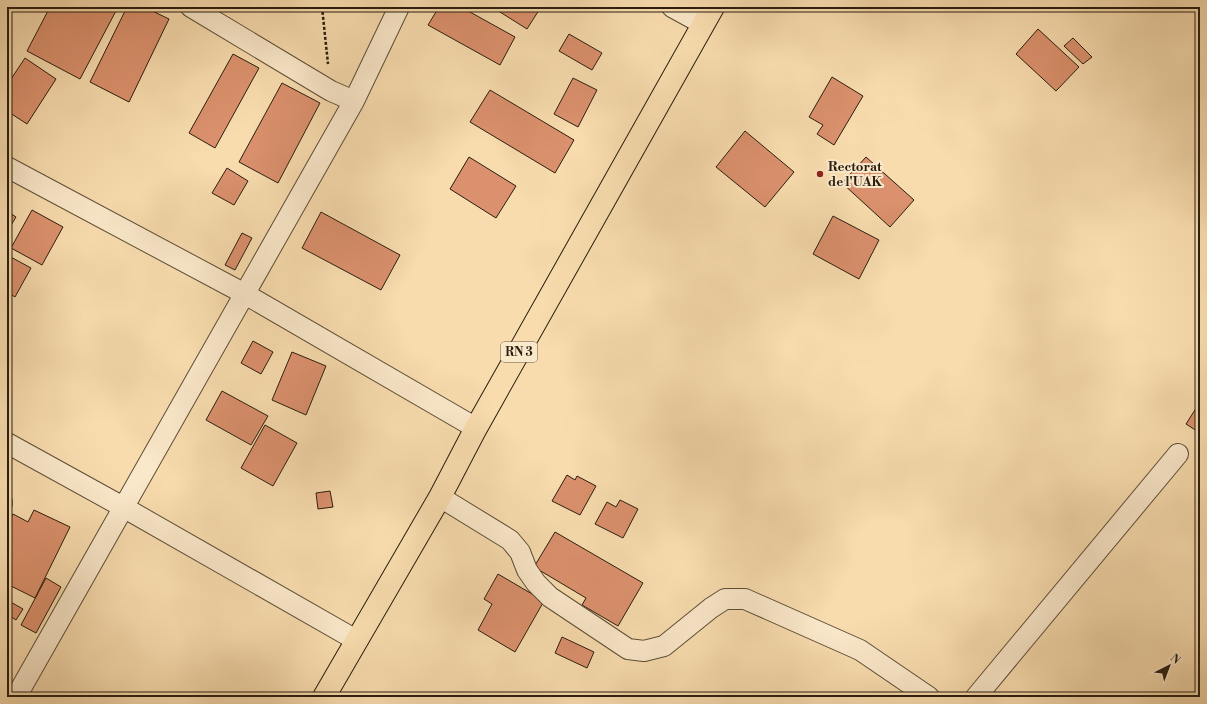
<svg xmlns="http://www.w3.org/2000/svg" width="1207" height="704" font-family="'Libre Bodoni',serif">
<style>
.building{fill:#db916d;stroke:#291d0f}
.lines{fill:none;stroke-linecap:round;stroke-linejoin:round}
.street-casing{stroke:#5d4d37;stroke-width:22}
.primary-casing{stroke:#291d0f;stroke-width:24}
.path{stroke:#291d0f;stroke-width:2.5;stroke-dasharray:3 2;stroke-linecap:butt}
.street{stroke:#fae8ca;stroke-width:20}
.primary{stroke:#f8dcae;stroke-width:22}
.poi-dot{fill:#8f2418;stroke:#fae8ca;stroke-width:1.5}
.labels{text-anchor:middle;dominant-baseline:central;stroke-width:4;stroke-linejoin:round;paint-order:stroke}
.shield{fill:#fae8ca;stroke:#685a47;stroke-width:1}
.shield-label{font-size:12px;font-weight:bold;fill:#291d0f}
.poi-label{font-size:13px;font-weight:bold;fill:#291d0f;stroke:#fae8ca;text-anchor:start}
</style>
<rect width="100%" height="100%" fill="#f8dcae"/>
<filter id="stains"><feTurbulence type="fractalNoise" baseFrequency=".005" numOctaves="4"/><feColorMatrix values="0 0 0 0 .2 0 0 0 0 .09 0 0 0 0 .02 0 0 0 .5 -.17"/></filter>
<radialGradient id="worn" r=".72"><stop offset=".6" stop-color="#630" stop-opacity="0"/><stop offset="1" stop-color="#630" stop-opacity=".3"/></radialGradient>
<!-- building -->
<path class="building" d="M50 7H118L80 79 27 51Z
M127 7H144L169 19 129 102 90 82Z
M439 7H461L515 37 500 65 428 25Z
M492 7H541L527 29Z
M1038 29 1079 67 1056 91 1016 54Z
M569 34 602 53 592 70 559 51Z
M1073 38 1092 57 1083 64 1064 46Z
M233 54 259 68 215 148 189 133Z
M25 58 56 79 27 124 7 111V85Z
M832 77 863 96 834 145 817 134 823 125 809 117Z
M573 78 597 90 578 127 554 114Z
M282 83 320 103 278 183 239 162Z
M490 90 574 140 555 173 470 122Z
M745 131 794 172 765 207 716 167Z
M469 157 516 186 496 218 450 189Z
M866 157 914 200 890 227 842 183Z
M227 168 248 181 234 205 212 193Z
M32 210 63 227 42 265 11 248Z
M7 211 16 217 7 232Z
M321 212 400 255 381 290 302 248Z
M833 216 879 240 859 279 813 254Z
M242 233 252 238 235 270 225 265Z
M7 255 31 268 15 297 7 292Z
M253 341 273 352 261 374 241 363Z
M292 352 326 366 306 415 272 400Z
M222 391 268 416 251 445 206 420Z
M1200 402V433L1186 424Z
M265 425 297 443 273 486 241 468Z
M567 475 575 480 577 476 596 486 580 515 552 501Z
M7 491 10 494 12 500V506L7 514Z
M330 491 333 507 318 509 316 493Z
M620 500 638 509 623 538 595 524 607 502 616 507Z
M34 510 70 527 35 598 7 584V525L13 514 28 522Z
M555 532 643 583 618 626 582 605 586 598 534 567Z
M498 574 544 601 515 652 478 630 492 604 484 599Z
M46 578 61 587 36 633 21 625Z
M7 600 23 609 16 620 7 614Z
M562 637 594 652 587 668 555 653Z"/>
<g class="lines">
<defs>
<path id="street" d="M191 7 331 91 354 101
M672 7 703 24
M7 167 245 294 476 428
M7 443 123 507 356 640
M440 497 510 540 520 552 527 570 536 583 550 597 628 649 644 651 664 646 711 608 725 599H745L860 650 929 697
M16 697 354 101 399 7
M976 697 1178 454"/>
<path id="primary" d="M324 697 440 497 476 428 713 7"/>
</defs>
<!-- street casing -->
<use href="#street" class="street-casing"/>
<!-- primary casing -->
<use href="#primary" class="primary-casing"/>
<!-- path -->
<path class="path" d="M322 7 328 64"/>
<!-- street -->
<use href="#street" class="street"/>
<!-- primary -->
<use href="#primary" class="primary"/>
</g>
<!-- markers -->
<circle class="poi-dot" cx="820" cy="174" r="4"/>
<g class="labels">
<!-- shield labels -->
<rect class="shield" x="501" y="342" width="36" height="20" rx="3"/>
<g class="shield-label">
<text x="519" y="352">RN 3</text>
</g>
<!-- poi labels -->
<g class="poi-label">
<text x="828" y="167">Rectorat<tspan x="828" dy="15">de l'UAK</tspan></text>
</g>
</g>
<!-- margin -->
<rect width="1207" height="704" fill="none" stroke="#f8dcae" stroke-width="24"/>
<rect x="8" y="8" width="1191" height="688" fill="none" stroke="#291d0f" stroke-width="2"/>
<rect x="12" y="12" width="1183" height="680" fill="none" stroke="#291d0f"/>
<!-- north arrow -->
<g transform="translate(1169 666) rotate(42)" stroke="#fae8ca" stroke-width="3" paint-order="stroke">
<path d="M0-3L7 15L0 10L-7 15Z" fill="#291d0f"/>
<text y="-6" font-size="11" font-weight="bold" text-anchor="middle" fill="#291d0f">N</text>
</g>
<rect width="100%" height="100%" filter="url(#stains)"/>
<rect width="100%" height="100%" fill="url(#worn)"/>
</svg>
